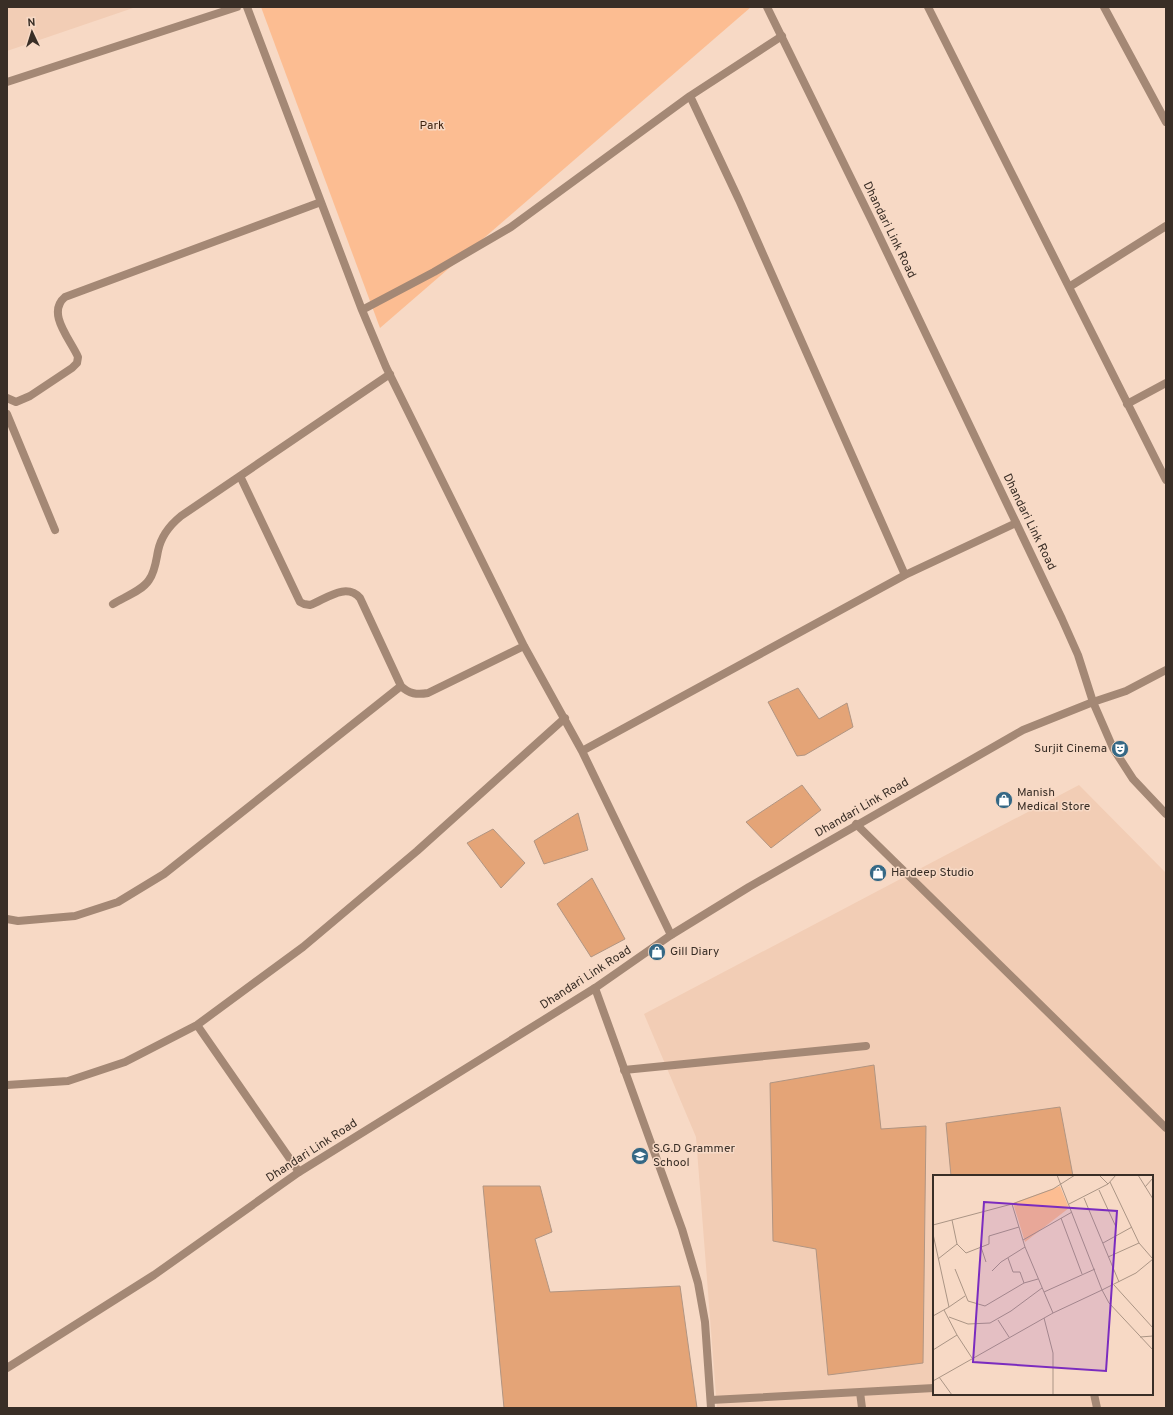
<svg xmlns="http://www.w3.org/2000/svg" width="1173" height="1415" font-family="Overpass,sans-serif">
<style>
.built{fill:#f2cdb5;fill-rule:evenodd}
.green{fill:#fcbd92}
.building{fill:#e4a477;stroke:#b19582}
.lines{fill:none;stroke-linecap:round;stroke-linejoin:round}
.service{stroke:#a48875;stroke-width:8}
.minor{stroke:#a48875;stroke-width:8}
.tertiary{stroke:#a48875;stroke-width:8}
.labels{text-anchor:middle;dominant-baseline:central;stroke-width:3;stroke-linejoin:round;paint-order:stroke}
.park-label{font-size:12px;fill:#3f2410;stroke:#f7d9c5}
.street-label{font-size:12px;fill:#392e26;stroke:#f7d9c5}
.poi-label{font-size:12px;fill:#392e26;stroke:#f7d9c5;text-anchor:start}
.inset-road{fill:none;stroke:#ab9585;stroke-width:1}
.view{fill:#7b2cbf;fill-opacity:0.15;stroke:#7b2cbf;stroke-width:2}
.inset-edge{fill:none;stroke:#392e26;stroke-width:2}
</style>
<rect width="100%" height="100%" fill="#f7d9c5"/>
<!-- built -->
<path class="built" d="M7 7H136L7 51Z
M1079 785 1166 873V1408H717L696 1137 644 1014ZM934 1176H1152V1394H934Z"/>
<!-- green -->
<path class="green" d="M261 7H751L380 328Z"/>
<!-- building -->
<path class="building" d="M798 688 819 719 847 703 853 727 805 755 797 756 768 702Z
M802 785 821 810 771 848 746 822Z
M578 813 588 850 544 864 534 841Z
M493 829 525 863 501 888 467 843Z
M592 878 625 939 591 957 557 904Z
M874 1065 881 1129 926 1126 923 1363 828 1375 816 1249 773 1241 770 1083Z
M1060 1107 1073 1176H951L946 1123Z
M483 1186H540L552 1232 535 1239 550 1292 680 1286 697 1408H504Z"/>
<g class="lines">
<!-- service -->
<path class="service" d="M856 824 1166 1128
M624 1070 866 1046
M860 1392 862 1408
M1094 1394 1097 1408
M711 1400 934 1388"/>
<!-- minor -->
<path class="minor" d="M247 7 362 310 386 367 524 646 582 751 905 575 1016 523
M928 7 1166 480
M1104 7 1166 122
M7 82 237 7
M690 96 739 200 905 575
M1069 287 1166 226
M362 310 434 272 511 227 690 96 782 36
M7 398 16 402 30 396 72 368 77 363 78 357C70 339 46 313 65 297L321 202
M1127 404 1166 383
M7 414 55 530
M113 604C124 597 142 591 149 580 155 572 156 561 158 551 161 536 170 525 181 516L390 374
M1166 670 1126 691 1093 702 1113 748 1133 779 1166 814
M401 686C409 694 417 695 428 693L524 646
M582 751 671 935
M7 919 18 921 75 916 118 902 164 874 401 686 360 598C346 582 326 599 310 605L304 604 300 602 240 476
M595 988 682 1229 698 1283 705 1322 711 1408
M197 1025 299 1172
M7 1085 68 1081 125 1062 197 1025 303 947 417 851 565 718"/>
<!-- tertiary -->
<path class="tertiary" d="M7 1368 154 1275 299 1172 595 988 671 935 749 887 1023 730 1093 702 1078 655 1062 619 872 221 767 7"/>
</g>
<!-- icons -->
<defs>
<symbol id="theatre-disc" viewBox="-11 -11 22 22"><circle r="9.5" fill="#356885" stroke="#f7d9c5"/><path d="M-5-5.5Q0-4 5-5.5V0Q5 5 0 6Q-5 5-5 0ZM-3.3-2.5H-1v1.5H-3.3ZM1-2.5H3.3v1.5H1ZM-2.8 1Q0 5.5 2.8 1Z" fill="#fff"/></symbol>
<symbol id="shop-disc" viewBox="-11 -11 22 22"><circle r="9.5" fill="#356885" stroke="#f7d9c5"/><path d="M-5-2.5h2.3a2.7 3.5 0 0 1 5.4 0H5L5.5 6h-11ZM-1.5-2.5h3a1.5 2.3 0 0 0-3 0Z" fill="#fff"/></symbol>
<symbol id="school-disc" viewBox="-11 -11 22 22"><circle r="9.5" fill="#356885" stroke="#f7d9c5"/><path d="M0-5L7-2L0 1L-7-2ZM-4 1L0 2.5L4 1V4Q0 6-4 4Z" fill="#fff"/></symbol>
</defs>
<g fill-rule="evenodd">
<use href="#theatre-disc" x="1110" y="739" width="20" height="20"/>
<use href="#shop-disc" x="994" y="790" width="20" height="20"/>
<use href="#shop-disc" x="868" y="863" width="20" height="20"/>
<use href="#shop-disc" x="647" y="942" width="20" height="20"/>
<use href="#school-disc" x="630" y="1146" width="20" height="20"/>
</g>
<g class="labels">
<!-- park labels -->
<g class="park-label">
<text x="432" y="126">Park</text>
</g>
<!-- street labels -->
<g class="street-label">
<text transform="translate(889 230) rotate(64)">Dhandari Link Road</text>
<text transform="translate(1029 522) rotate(64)">Dhandari Link Road</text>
<text transform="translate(862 808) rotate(-30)">Dhandari Link Road</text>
<text transform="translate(586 978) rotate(-33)">Dhandari Link Road</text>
<text transform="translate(312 1151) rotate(-33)">Dhandari Link Road</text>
</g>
<!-- poi labels -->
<g class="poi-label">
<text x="1107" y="749" text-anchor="end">Surjit Cinema</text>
<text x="1017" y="793">Manish<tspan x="1017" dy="14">Medical Store</tspan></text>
<text x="891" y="873">Hardeep Studio</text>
<text x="670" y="952">Gill Diary</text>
<text x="653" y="1149">S.G.D Grammer<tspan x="653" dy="14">School</tspan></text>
</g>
</g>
<!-- overview -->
<g transform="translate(933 1175)">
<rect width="220" height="220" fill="#f7d9c5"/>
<path d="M127 11 136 33 92 67 80 28Z" fill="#fcbd92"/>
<path class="inset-road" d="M166 0 175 9 183 0M205 0 220 24M177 7 206 68 219 83M212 12 220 3M166 15 183 52M151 23 186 107M79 29 92 72 111 117 162 94M136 29 175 9M128 43 149 99M0 50 79 29 120 14 142 0M0 59 16 132 0 141M90 65 139 37M170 68 199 52M24 69 33 78 56 69V61L86 52M48 72 53 87M175 82 206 68M5 84 24 69 19 45M220 84 203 98 169 115 176 128 220 175M22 94 35 126 52 131 91 108 87 97H80L75 83M59 96 68 87 92 72M91 108 105 104M181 110 220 153M111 117 120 138M16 132 32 121M16 142 35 149 57 148 78 136 109 113M111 143 120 178V220M65 145 76 162M24 160 39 183M207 162 220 161M0 175 24 160 11 135M6 202 19 220M0 206 120 138 169 115 124 0"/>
<path class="view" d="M51 27 184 36 173 196 40 187Z"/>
<rect width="220" height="220" class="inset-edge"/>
</g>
<!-- border -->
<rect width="1173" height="1415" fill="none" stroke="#392e26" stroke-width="16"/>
<!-- north arrow -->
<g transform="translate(32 32) rotate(356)" stroke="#f7d9c5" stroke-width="3" paint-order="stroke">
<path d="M0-3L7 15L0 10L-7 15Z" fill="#392e26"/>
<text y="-6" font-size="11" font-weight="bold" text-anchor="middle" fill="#392e26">N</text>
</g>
</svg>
